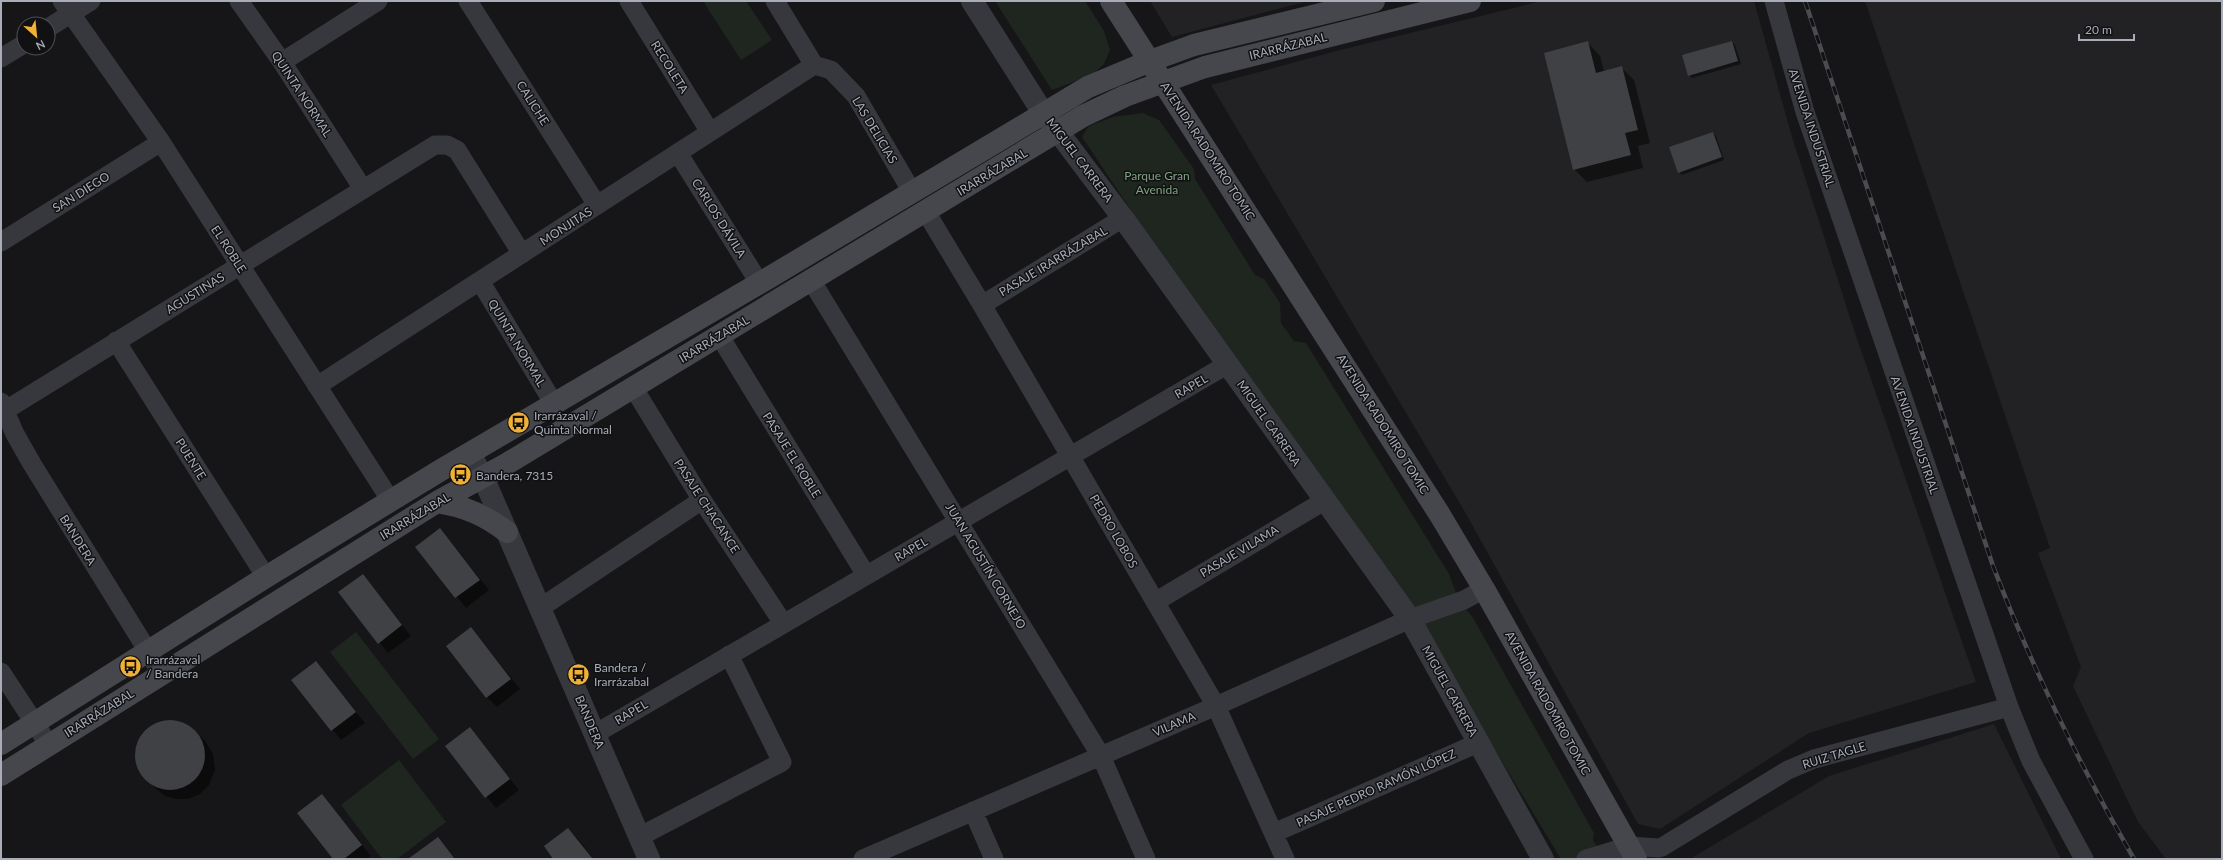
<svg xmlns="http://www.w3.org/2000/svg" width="2223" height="860" font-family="Lato,sans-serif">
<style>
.built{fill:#222225}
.green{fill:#1e261f}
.shadow{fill:#0007}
.building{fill:#404145}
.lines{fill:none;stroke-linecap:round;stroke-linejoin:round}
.minor{stroke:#37383d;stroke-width:19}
.tertiary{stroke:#37383d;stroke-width:22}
.secondary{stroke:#45474d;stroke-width:22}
.rail-casing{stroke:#4a4c52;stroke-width:4.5}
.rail{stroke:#111113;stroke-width:3;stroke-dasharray:9;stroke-linecap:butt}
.labels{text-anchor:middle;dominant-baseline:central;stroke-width:3;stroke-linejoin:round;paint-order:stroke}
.street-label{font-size:12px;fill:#a8adb8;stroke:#111113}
.park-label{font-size:12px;fill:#7fa381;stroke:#111113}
.poi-label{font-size:12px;fill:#a8adb8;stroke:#111113;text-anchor:start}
</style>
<rect width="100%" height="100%" fill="#161618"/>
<!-- built -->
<path class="built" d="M1150 1H1308L1172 37Z
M1542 1H1754L1792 137 1854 330 1976 682 1809 733 1660 829 1638 824 1465 512 1211 85 1340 50Z
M1865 1H2222V859H2166L2138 822 2073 686 2081 667 2038 553 2050 548Z
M1994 724 2061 859H1690L1829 776Z"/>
<!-- green -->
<path class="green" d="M703 1H746L772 40 741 60Z
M995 1H1085L1104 31 1110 50 1104 64 1092 75 1052 90Z
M1143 113 1159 120 1194 169 1195 179 1255 275 1264 279 1280 303 1281 323 1294 341 1306 343 1449 574 1460 603 1472 616 1594 833 1593 840 1604 859H1561L1414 616 1232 361 1082 137 1089 126 1113 117Z
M356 632 439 739 413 759 330 652Z
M399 760 446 822 397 859H382L341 805Z"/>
<!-- shadow -->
<path class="shadow" d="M1587 42 1600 56 1604 71 1621 67 1634 80 1650 143 1638 146 1643 168 1587 182 1574 169Z
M1732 42 1735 45 1741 64 1692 78 1689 75Z
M1713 133 1716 136 1724 160 1682 175 1679 172Z
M440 529 489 590 466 608 417 547Z
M362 575 411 636 388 653 339 593Z
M471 628 520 689 497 707 487 697Z
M315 662 365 723 341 740 292 680Z
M173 721 185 724 195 731 205 741 213 754 215 770 209 785 200 794 188 799H177L165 796 155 788 139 769 136 757 138 744 146 730 160 722Z
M470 729 519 790 496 808 447 747Z
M322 795 371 856 367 859H334Z
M568 829 578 839 594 859H555Z
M438 838 456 859H417Z"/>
<!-- building -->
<path class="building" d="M1588 41 1596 73 1622 66 1638 130 1625 133 1631 155 1573 170 1544 53Z
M1732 41 1738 61 1688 76 1682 55Z
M1713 132 1722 157 1678 173 1669 147Z
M440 528 480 580 455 598 415 547Z
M363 574 402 625 378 644 338 592Z
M471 627 511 679 486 698 446 646Z
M316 661 356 712 331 731 291 680Z
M135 755a35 35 0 1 1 70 0a35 35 0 1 1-70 0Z
M470 727 510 779 485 798 445 746Z
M322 794 362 845 344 859H333L297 813Z
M568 828 593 859H553L544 846Z
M438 837 455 859H408Z"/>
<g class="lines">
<!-- minor -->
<path class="minor" d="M62 1 161 142 391 501
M239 1 282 62 363 189
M468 1 597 205
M629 1 710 132
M775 1 814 65 831 70 856 96 912 192
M1774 1 1805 112 2009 707 2031 761 2084 859
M48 28 91 1
M1 58 24 44
M282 62 378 1
M678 153 760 284
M926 212 982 305 1216 706 1285 859
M1 242 161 142
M811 280 1101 756 1146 859
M480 281 554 404
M982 305 1123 218
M719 335 866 575
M116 341 266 577
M317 386 814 65
M633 387 702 500 783 623
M1 402 15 434 32 464 162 674
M1 413 435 145H447L457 150 522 254
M1155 602 1324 501
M540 608 702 500
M1 672 49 745
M595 734 1228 364
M973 811 994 859
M1274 833 1478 743
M639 837 782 762 729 655
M863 859 1216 706 1410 619 1464 600 1484 589
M1586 859 1629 846 1658 848 1662 847 1788 770 1814 759 2009 707"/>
<!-- tertiary -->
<path class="tertiary" d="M972 1 1038 105 1123 218 1410 619 1543 859
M470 454 483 477 649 859"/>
<!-- secondary -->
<path class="secondary" d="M1111 1 1440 515 1484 589 1636 859
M437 502C464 506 485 515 507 532
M1 744 266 577 441 470 770 277 1088 87 1150 61 1194 45 1374 1
M1 775 437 502 503 466 1083 116 1125 96 1205 67 1470 1"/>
<defs>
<path id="rail" d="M1805 1 1993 566C2032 668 2079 764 2134 859"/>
</defs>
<!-- rail casing -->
<use href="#rail" class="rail-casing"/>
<!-- rail -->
<use href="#rail" class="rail"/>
</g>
<!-- icons -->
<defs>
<symbol id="bus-disc" viewBox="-11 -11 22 22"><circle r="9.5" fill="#f2b134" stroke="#111113"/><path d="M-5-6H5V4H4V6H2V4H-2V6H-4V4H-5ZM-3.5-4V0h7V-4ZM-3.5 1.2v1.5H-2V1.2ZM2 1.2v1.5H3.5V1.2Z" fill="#111"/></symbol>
</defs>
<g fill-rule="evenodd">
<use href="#bus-disc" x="506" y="410" width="25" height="25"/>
<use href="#bus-disc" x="448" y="462" width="25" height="25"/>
<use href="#bus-disc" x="118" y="654" width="25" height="25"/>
<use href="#bus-disc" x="566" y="662" width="25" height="25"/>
</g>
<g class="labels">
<!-- street labels -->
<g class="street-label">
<text transform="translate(1288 46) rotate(-14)">IRARRÁZABAL</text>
<text transform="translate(670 67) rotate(58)">RECOLETA</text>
<text transform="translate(302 94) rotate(57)">QUINTA NORMAL</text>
<text transform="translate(533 103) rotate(58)">CALICHE</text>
<text transform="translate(1812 128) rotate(72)">AVENIDA INDUSTRIAL</text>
<text transform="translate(875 130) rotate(59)">LAS DELICIAS</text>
<text transform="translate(1208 151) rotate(57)">AVENIDA RADOMIRO TOMIC</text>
<text transform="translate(1080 160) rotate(53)">MIGUEL CARRERA</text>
<text transform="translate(992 172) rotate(-31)">IRARRÁZABAL</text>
<text transform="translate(81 192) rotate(-32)">SAN DIEGO</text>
<text transform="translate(719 218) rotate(58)">CARLOS DÁVILA</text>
<text transform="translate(566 226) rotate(-33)">MONJITAS</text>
<text transform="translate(229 249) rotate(57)">EL ROBLE</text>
<text transform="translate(1053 261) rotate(-31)">PASAJE IRARRÁZABAL</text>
<text transform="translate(195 293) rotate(-32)">AGUSTINAS</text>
<text transform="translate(714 339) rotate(-31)">IRARRÁZABAL</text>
<text transform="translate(517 343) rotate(59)">QUINTA NORMAL</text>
<text transform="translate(1191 386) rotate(-30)">RAPEL</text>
<text transform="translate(1269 423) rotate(55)">MIGUEL CARRERA</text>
<text transform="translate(1383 424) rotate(58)">AVENIDA RADOMIRO TOMIC</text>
<text transform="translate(1915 435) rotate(71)">AVENIDA INDUSTRIAL</text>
<text transform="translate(792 455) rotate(58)">PASAJE EL ROBLE</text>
<text transform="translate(191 459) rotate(58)">PUENTE</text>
<text transform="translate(707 506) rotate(57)">PASAJE CHACANCE</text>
<text transform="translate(415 516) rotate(-31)">IRARRÁZABAL</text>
<text transform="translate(1114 531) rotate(60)">PEDRO LOBOS</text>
<text transform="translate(78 540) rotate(58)">BANDERA</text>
<text transform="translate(911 549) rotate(-30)">RAPEL</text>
<text transform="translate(1239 551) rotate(-31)">PASAJE VILAMA</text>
<text transform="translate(986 566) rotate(59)">JUAN AGUSTÍN CORNEJO</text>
<text transform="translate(1450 691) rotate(61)">MIGUEL CARRERA</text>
<text transform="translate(1548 703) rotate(61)">AVENIDA RADOMIRO TOMIC</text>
<text transform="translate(631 712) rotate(-31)">RAPEL</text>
<text transform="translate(99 713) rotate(-32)">IRARRÁZABAL</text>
<text transform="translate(590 722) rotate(67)">BANDERA</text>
<text transform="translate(1174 724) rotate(-23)">VILAMA</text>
<text transform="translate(1834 755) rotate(-17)">RUIZ TAGLE</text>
<text transform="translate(1376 788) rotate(-24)">PASAJE PEDRO RAMÓN LÓPEZ</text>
</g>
<!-- park labels -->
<g class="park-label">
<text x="1157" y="175">Parque Gran<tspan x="1157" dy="14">Avenida</tspan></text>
</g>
<!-- poi labels -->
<g class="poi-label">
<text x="534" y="415">Irarrázaval /<tspan x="534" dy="14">Quinta Normal</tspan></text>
<text x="476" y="475">Bandera, 7315</text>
<text x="146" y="659">Irarrázaval<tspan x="146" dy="14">/ Bandera</tspan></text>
<text x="594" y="667">Bandera /<tspan x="594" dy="14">Irarrázabal</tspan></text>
</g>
</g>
<!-- border -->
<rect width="2223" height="860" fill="none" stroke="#a8adb8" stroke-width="4"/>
<!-- north arrow -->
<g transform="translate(36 36) rotate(153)"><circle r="19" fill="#111113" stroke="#4d4f55"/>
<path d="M0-3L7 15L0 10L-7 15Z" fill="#f2b134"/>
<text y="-6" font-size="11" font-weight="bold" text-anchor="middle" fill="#a8adb8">N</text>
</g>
<!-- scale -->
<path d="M2079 34v6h55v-6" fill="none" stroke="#a8adb8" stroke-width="2"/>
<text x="2085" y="34" font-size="12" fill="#a8adb8" stroke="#111113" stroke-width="3" paint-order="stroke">20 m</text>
</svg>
